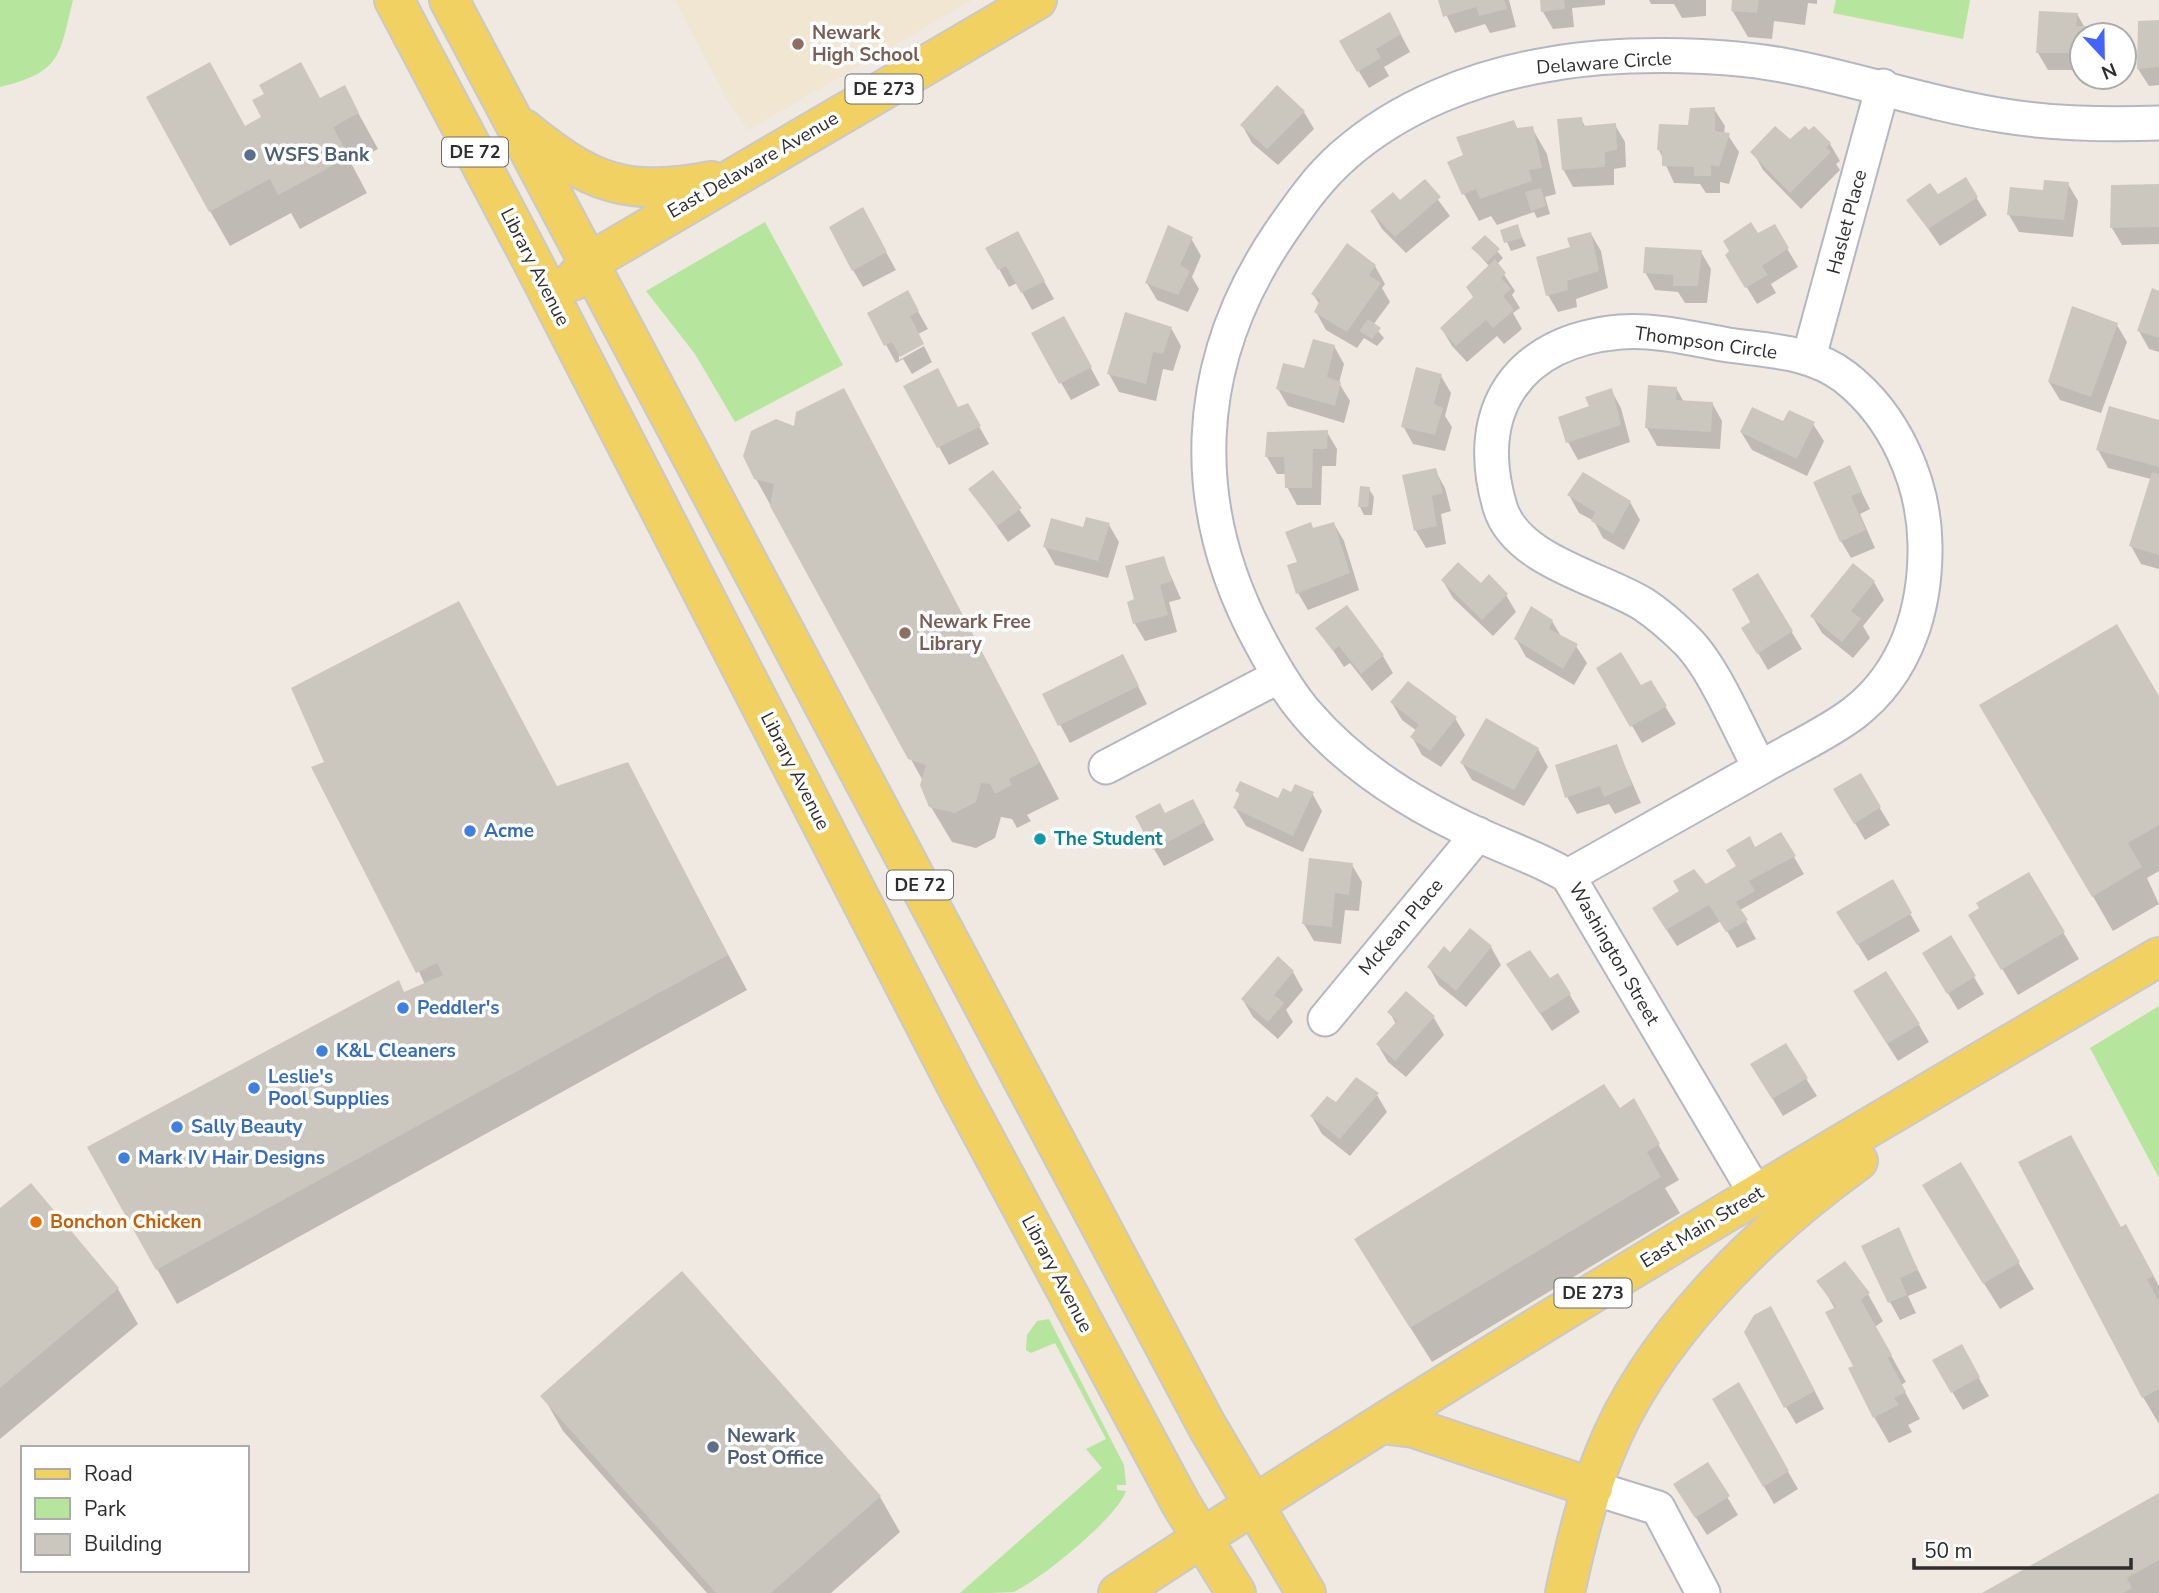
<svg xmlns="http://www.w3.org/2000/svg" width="2159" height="1593" font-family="'Nunito Sans',sans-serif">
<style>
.education{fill:#f0e6d1}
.green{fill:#b6e59e}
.shadow{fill:#0003}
.building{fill:#cbc7bf}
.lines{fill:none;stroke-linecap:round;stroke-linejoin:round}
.street-casing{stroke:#b4b7c1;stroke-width:37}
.primary-casing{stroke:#c9c9c9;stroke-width:42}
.street{stroke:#fff;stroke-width:33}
.primary{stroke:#f2d163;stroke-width:38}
.education-dot{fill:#8d6e63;stroke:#fff;stroke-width:2.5}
.service-dot{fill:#5c6f8a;stroke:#fff;stroke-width:2.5}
.shop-dot{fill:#3f7fe0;stroke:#fff;stroke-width:2.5}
.culture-dot{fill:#0f9aa8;stroke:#fff;stroke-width:2.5}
.food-dot{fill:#e8710a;stroke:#fff;stroke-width:2.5}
.labels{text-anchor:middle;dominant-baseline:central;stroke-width:7;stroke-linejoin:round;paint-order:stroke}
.shield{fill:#fff;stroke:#6d6d6d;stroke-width:2}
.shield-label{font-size:18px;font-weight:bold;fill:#2e2e2e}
.education-label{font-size:19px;font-weight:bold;fill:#785e54;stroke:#fff;text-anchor:start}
.street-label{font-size:19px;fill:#2e2e2e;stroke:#fff}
.service-label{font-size:19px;font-weight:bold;fill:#4e5e75;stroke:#fff;text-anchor:start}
.shop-label{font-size:19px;font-weight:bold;fill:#366cbe;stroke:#fff;text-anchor:start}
.culture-label{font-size:19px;font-weight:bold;fill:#0d838f;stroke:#fff;text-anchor:start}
.food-label{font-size:19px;font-weight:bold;fill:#c56008;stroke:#fff;text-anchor:start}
</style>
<rect width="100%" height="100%" fill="#efe9e1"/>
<!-- education -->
<path class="education" d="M675 0H972L748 130 726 98Z"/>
<!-- green -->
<path class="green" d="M0 0H73C59 56 62 72 0 87Z
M1836 0H1970L1963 39 1833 13Z
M765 222 843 365 735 422 695 354 646 291Z
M2159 1006V1178L2090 1048Z
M1049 1319 1124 1465 1126 1485H1117V1490L1126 1491C1117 1518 1041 1579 1014 1592 1001 1593 975 1593 960 1593L1102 1468 1086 1449 1106 1439 1055 1343 1031 1353 1026 1350 1027 1335 1037 1321Z"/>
<!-- shadow -->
<path class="shadow" d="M1439 0H1509L1516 27 1490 33 1485 24 1455 33Z
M1542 0H1605V5L1572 8 1574 27 1553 29 1543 12Z
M1649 0H1706V16L1682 18 1674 4H1651Z
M1734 0H1817V4L1808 3 1805 25 1774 21 1772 39 1748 37 1732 10Z
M1390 14 1410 52 1384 67 1389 76 1369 88 1341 42Z
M2077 14 2085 28H2102L2106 35H2082V77H2109L2108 85 2082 83 2074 70H2048L2038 53Z
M2159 22V85L2149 86 2138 69Z
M344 87 378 149 351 163 367 193 300 229 291 213 230 246 210 211 245 128 264 118 266 94 320 100Z
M1714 109 1725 126 1724 134 1728 135 1739 152 1729 184 1720 182V193H1706L1700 184 1674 183 1659 150Z
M1304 112 1314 129 1278 165 1252 143 1242 125Z
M1581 119 1586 128 1615 125 1625 142 1626 167 1614 169V185L1573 187 1563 169Z
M1514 122 1518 130 1532 128 1547 154 1556 194 1545 197 1550 214 1537 218 1534 212 1497 225 1491 216 1479 221 1464 194 1465 156Z
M1790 141 1830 144 1840 161 1836 164 1840 170 1801 209 1763 170 1753 152Z
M1965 179 1987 215 1940 246 1909 201 1937 196Z
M1424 181 1450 216 1406 253 1382 229 1372 212 1400 202Z
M2068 184 2078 201 2073 237 2019 232 2009 215 2045 192Z
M2159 185V244L2122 245 2112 228Z
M1517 226 1526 246 1511 251 1502 231Z
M1774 226 1798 267 1771 284 1776 293 1757 304 1727 255Z
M872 227 896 270 863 287 853 270Z
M1591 234 1601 251 1608 288 1576 299 1577 307 1558 312 1548 295 1572 248Z
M1485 237 1503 258 1497 264 1515 291 1512 295 1520 308 1513 313 1522 329 1504 344 1497 336 1467 362 1452 346 1442 329 1474 298 1489 266 1473 248Z
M1191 238 1201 256 1192 277 1199 289 1188 312 1157 300 1147 283Z
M988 249 1027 251 1054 299 1032 310 1017 283 1009 287Z
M1701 252 1711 269 1707 303H1685L1678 292 1655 290 1645 272Z
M1375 266 1385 284 1382 288 1390 302 1373 325 1384 338 1377 346 1364 338 1357 348 1326 330 1316 312 1320 305 1313 294Z
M907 292 928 329 918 334 923 343 899 356V360L924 346 932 362 912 374 903 359 896 363 869 314Z
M2159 292V352L2149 349 2139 331Z
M2117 325 2127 342 2101 413 2060 400 2049 382Z
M1171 328 1181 346 1173 371 1163 369 1156 401 1119 392 1109 374Z
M1033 334 1073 335 1100 385 1071 400Z
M1334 346 1344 364 1339 383 1350 401 1344 423 1288 406 1278 389Z
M1441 376 1451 393 1445 416 1452 427 1445 451 1413 444 1403 426Z
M906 387 958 409 967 405 989 444 949 465Z
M1676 388 1684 402 1712 403 1722 421 1720 449 1657 446 1647 428Z
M1611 390 1621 408 1630 442 1578 460 1568 442 1592 407Z
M2159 422V569L2141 564 2131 546 2151 479 2108 468 2098 450Z
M1784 424H1813L1824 441 1807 476 1752 450 1741 432Z
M863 425 1059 799 1027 815 1031 821 1017 828 1012 819 1001 817 995 838 976 848 952 842 931 807 923 781 756 479 795 428Z
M1327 432 1337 449 1336 466H1322L1321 505H1297L1287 487V474H1277L1267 457Z
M1849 467 1870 509 1860 514 1875 548 1851 558 1841 541Z
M1435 470 1445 488 1451 511 1441 514 1446 544 1426 548 1416 531 1404 476Z
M993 473 1031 526 1008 542 970 489Z
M1369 489 1374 497 1372 515H1364L1360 507Z
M1569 495 1630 502 1640 520 1624 550 1603 538 1594 521 1579 513Z
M1334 524 1344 541 1359 590 1308 610 1298 593 1299 563 1313 530Z
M1109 525 1119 542 1108 578 1055 565 1045 547 1084 529Z
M1163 558 1181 599 1169 602 1177 632 1145 641 1135 624 1136 601Z
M1853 566 1874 582 1884 600 1863 626 1870 638 1853 658 1822 633 1812 616Z
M1758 576 1802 649 1768 670 1754 646Z
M1443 581 1481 585 1506 595 1516 612 1493 636 1453 598Z
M1552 621 1562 638 1576 646 1587 663 1574 685 1526 657 1516 639Z
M1318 628 1383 656 1393 673 1372 691 1350 663 1344 667Z
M1599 669 1641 688 1650 682 1676 724 1642 743Z
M1132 674 1147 704 1070 743 1044 695Z
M2159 699V871L2147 878 2159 904 2113 931 1982 705Z
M1392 703 1455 718 1465 735 1441 767 1422 755 1412 737 1417 731 1402 720Z
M1616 746 1641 803 1615 814 1609 804 1577 814 1567 797Z
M1538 749 1548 767 1524 806 1472 780 1462 763Z
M327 763 557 788 627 764 747 990 177 1304 157 1269 405 994 425 985Z
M1860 775 1890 825 1865 840 1835 790Z
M1237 790 1279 801 1292 794 1312 793 1322 811 1303 852 1246 826 1235 808 1241 797Z
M1165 815 1202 818 1214 840 1164 866 1154 849Z
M1781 835 1804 874 1740 910 1756 939 1737 948 1721 921 1677 946 1664 926 1705 887 1738 867 1755 849Z
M1352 865 1362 882 1359 911 1345 910 1341 944 1314 941 1304 924Z
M1892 882 1920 931 1868 961 1849 930Z
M2063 932 2079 959 2018 995 1986 942Z
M1491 947 1501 965 1466 1007 1439 985 1429 967 1451 954Z
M1924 953 1974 977 1984 994 1958 1010Z
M1293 972 1303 990 1286 1010 1293 1022 1278 1039 1253 1017 1243 1000Z
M1558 975 1580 1012 1552 1031 1519 982 1549 980Z
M1406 994 1434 1018 1444 1035 1406 1077 1388 1062 1378 1045 1396 1024 1390 1013Z
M1865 1009 1919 1025 1929 1042 1898 1061Z
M1785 1045 1817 1096 1783 1116 1752 1065Z
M1377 1095 1387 1112 1350 1156 1322 1134 1312 1117 1336 1104Z
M1633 1101 1679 1180 1665 1188 1680 1213 1432 1362 1377 1275Z
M1960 1165 2034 1289 2000 1309 1939 1212Z
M31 1186 118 1289 138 1324 0 1439V1211Z
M2121 1229 2141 1253 2159 1286V1424L2143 1397Z
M1898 1230 1927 1288 1908 1296 1916 1313 1900 1320 1890 1302Z
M1819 1281 1868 1294 1883 1321 1875 1327 1906 1382 1901 1385 1920 1419 1908 1425 1912 1432 1889 1443 1874 1417 1835 1309Z
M1781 1326 1824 1409 1796 1424 1786 1407Z
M1961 1346 1989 1396 1963 1410 1934 1361Z
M1738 1385 1798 1489 1774 1504 1714 1399Z
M543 1396 880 1497 900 1532 831 1593H707L563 1431Z
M1708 1465 1738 1515 1707 1535 1686 1502Z
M2159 1495V1593H1985Z"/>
<!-- building -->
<path class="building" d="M1438 0H1504L1507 9 1479 16 1476 7 1443 17Z
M1540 0H1564L1565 9 1541 12Z
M1732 0H1759L1757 13 1731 11Z
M2039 11 2078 13 2076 26H2103L2102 35H2082V67L2070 66V53H2036Z
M1390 12 1401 34 1376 49 1381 58 1357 72 1339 41Z
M2159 20V67L2137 69 2138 21Z
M210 62 245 126 261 117 252 100 264 94 259 85 301 62 320 98 345 85 359 113 333 127 349 157 278 195 270 179 209 212 146 97Z
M1277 85 1305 111 1267 149 1240 125Z
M1715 107V131L1730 133 1719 167 1711 165V176H1694V167L1662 166V151L1657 150 1659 124 1688 125 1690 108Z
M1582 117 1583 126 1616 123 1617 150 1605 152V167L1562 170 1557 119Z
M1514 120 1517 128 1533 126 1542 168 1529 170 1532 181 1480 199 1476 189 1462 195 1447 162 1463 155 1456 137Z
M1775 126 1790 139 1805 126 1809 130 1814 126 1831 143 1826 147 1831 152 1790 193 1750 152Z
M1966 177 1978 197 1928 229 1906 200 1930 183 1938 194Z
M1425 179 1441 197 1395 237 1370 211 1393 192 1400 200Z
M2044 180 2069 182 2064 220 2007 215 2010 187 2043 190Z
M2159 184V227L2110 228 2111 185Z
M1541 188 1546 206 1531 211 1525 192Z
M863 207 887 252 852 271 829 227Z
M1751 222 1758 233 1775 224 1789 248 1762 266 1768 275 1745 288 1725 255 1729 251 1723 241Z
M1518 224 1522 238 1504 243 1500 230Z
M1168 225 1193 237 1180 265 1190 271 1178 295 1145 283Z
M1018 231 1045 281 1021 293 1006 266 998 270 985 248Z
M1591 232 1599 271 1567 281 1568 290 1546 296 1536 257 1570 247 1567 238Z
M1485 235 1500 249 1487 262 1471 248Z
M1347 243 1376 265 1369 275 1381 283 1347 332 1314 312 1320 300 1311 294Z
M1645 247 1702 250 1698 286H1673V275L1643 273Z
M1495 259 1506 273 1501 278 1511 289 1503 296 1514 310 1493 328 1486 320 1456 346 1440 328 1473 297 1466 287Z
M2152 288 2159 291V338L2137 331Z
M908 290 919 311 910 316 924 344 900 357 892 342 884 346 867 313Z
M2072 306 2118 323 2091 397 2048 382Z
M1125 312 1172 327 1163 354 1153 352 1146 384 1107 374Z
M1064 316 1092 367 1059 384 1031 333Z
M1368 319 1381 328 1372 339 1359 331Z
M1313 339 1335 345 1327 377 1341 382 1335 406 1276 389 1283 363 1304 368Z
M1416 367 1442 374 1434 404 1443 408 1435 435 1401 427Z
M938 368 958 407 968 403 981 426 937 448 903 386Z
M1648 385 1677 387 1676 400 1713 402 1711 432 1645 428Z
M844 388 1040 763 1009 779 1012 785 995 794 990 784 981 783 976 802 955 813 929 807 920 785 926 765 908 759 770 506 774 484 754 479 743 456 751 431 776 419 794 426 796 412Z
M1612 388 1621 425 1566 443 1558 417 1589 406 1585 397Z
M2109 406 2159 420V467L2096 450Z
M1752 407 1783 421 1789 410 1815 422 1797 459 1740 432Z
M1328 430 1327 449H1313L1312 488H1285L1284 457H1265L1267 432Z
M1850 465 1862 492 1851 496 1866 530 1840 542 1813 482Z
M1436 468 1443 493 1432 496 1437 526 1414 531 1402 475Z
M993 470 1022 508 997 526 968 489Z
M1583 472 1631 501 1613 534 1591 521 1595 512 1567 495Z
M2152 472 2159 474V555L2129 546Z
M1360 486 1370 487 1368 507H1358Z
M1086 517 1110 523 1098 561 1043 547 1051 518 1083 527Z
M1311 522 1313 528 1334 522 1350 573 1296 594 1287 565 1297 562 1285 532Z
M1164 556 1172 581 1160 585 1168 615 1133 624 1127 602 1134 599 1125 566Z
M1458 562 1481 583 1489 574 1508 594 1482 620 1441 580Z
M1853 563 1875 581 1851 611 1861 619 1842 642 1810 616Z
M1758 573 1793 631 1757 654 1741 628 1750 622 1732 589Z
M459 601 557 786 628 762 728 955 156 1270 87 1147 399 980 404 992 443 975 437 963 416 973 311 767 324 762 291 688Z
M1347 605 1384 655 1361 674 1339 646 1333 651 1315 628Z
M1531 606 1553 620 1549 629 1578 644 1563 669 1514 639Z
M2117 624 2159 696V825L2128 843 2142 867 2092 897 1979 705Z
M1621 652 1641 685 1651 680 1667 706 1630 727 1596 668Z
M1123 654 1139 686 1058 726 1042 694Z
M1408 681 1457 717 1430 751 1410 737 1419 725 1390 702Z
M1486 718 1539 748 1514 790 1460 763Z
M1617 744 1632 785 1604 797 1600 786 1565 798 1555 765Z
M1861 773 1881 807 1854 824 1833 789Z
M1240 781 1278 798 1283 788 1291 792 1295 784 1314 792 1293 836 1233 808 1240 793 1235 791Z
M1193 799 1205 822 1153 850 1135 816 1160 803 1165 813Z
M1781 832 1796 856 1749 881 1755 891 1736 902 1748 920 1726 932 1709 905 1666 930 1652 908 1679 891 1673 881 1694 869 1706 884 1736 866 1726 850 1750 836 1755 847Z
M1309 858 1353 863 1349 895 1335 893 1332 927 1302 924Z
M2029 872 2065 932 2001 970 1968 915 1979 908 1976 903Z
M1893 879 1912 913 1857 945 1836 912Z
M1470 928 1492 946 1456 991 1427 967 1444 946 1450 952Z
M1951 935 1976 976 1947 994 1922 953Z
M1530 950 1550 978 1558 973 1571 994 1540 1014 1506 964Z
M1278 956 1294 971 1274 995 1284 1003 1268 1022 1241 999Z
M1886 971 1920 1024 1887 1044 1853 991Z
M1406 991 1435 1016 1395 1061 1376 1044 1397 1021 1387 1012Z
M1786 1043 1808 1078 1772 1099 1750 1064Z
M1356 1077 1379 1093 1340 1139 1310 1116 1327 1096 1336 1102Z
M1604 1084 1620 1108 1634 1098 1660 1144 1647 1152 1661 1177 1410 1328 1354 1239Z
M2071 1135 2121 1227 2126 1224 2154 1276 2147 1279 2159 1302V1389L2142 1398 2018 1162Z
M1961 1162 2020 1262 1983 1284 1922 1185Z
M31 1183 119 1288 0 1388V1208Z
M1899 1227 1918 1270 1900 1278 1907 1295 1888 1303 1861 1246Z
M1845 1261 1870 1293 1861 1300 1892 1355 1888 1358 1906 1392 1894 1398 1899 1405 1873 1418 1848 1368 1853 1366 1825 1312 1836 1307 1816 1281Z
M682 1271 881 1496 771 1593H716L540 1396Z
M1771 1306 1815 1391 1784 1408 1744 1332 1754 1315Z
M1962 1344 1980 1377 1951 1393 1932 1360Z
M1739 1382 1789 1471 1763 1487 1712 1399Z
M1708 1462 1730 1496 1695 1518 1673 1484Z
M2159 1493V1560L2127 1578 2132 1588 2124 1593H1982Z"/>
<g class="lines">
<defs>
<path id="street" d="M1809 357 1883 86
M1106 767 1279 676
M1568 876 1760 768C1740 732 1714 666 1685 639 1672 626 1658 614 1643 604 1601 578 1516 561 1500 507 1471 409 1519 341 1620 332 1656 329 1694 339 1728 345 1769 351 1811 351 1845 377 1895 416 1924 482 1925 544 1926 608 1907 672 1854 713 1825 735 1790 750 1760 768
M1325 1019 1478 834
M1756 1194 1568 876C1540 859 1509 849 1479 835 1415 806 1352 767 1306 713 1288 692 1275 669 1262 645 1186 507 1191 364 1280 233 1298 207 1317 179 1342 157 1399 106 1476 76 1551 64 1616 52 1716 53 1782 65 1855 78 1927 104 1999 115 2052 124 2105 125 2159 123
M1593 1488 1658 1508 1703 1593"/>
<path id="primary" d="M394 0 530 257 957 1087 1181 1504 1236 1593
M449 0 1207 1426 1306 1593
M524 129C591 184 626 197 712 181
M573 281 588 263 1037 0
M1381 1424 1414 1428 1593 1488
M1118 1593C1458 1369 1808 1162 2159 957
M1565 1593C1575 1546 1586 1500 1604 1455 1650 1338 1758 1233 1858 1161"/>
</defs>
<!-- street casing -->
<use href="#street" class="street-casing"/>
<!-- primary casing -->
<use href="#primary" class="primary-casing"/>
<!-- street -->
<use href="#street" class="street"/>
<!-- primary -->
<use href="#primary" class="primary"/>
</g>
<!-- markers -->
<g class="education-dot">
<circle cx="798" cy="44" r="7"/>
<circle cx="905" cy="633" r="7"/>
</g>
<g class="service-dot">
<circle cx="250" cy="155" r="7"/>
<circle cx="713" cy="1447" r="7"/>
</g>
<g class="shop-dot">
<circle cx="470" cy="831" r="7"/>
<circle cx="403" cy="1008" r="7"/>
<circle cx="322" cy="1051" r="7"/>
<circle cx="254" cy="1088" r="7"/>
<circle cx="177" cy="1127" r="7"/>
<circle cx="124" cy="1158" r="7"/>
</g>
<circle class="culture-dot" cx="1040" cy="839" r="7"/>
<circle class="food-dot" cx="36" cy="1222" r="7"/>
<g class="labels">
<!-- shield labels -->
<g class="shield">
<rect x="845.5" y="74.5" width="77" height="29" rx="5"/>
<rect x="442" y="137.5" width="66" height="29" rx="5"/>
<rect x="887" y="870.5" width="66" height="29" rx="5"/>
<rect x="1554.5" y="1278.5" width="77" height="29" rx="5"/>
</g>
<g class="shield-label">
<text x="884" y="89">DE 273</text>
<text x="475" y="152">DE 72</text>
<text x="920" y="885">DE 72</text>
<text x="1593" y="1293">DE 273</text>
</g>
<!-- education labels -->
<g class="education-label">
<text x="812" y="33">Newark<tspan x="812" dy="22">High School</tspan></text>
<text x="919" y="622">Newark Free<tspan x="919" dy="22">Library</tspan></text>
</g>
<!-- street labels -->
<g class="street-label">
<text transform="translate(1604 63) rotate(-4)">Delaware Circle</text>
<text transform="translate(753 165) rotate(-30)">East Delaware Avenue</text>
<text transform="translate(1847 222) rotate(-75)">Haslet Place</text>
<text transform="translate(535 267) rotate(63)">Library Avenue</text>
<text transform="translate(1706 343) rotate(8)">Thompson Circle</text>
<text transform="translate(795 771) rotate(63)">Library Avenue</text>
<text transform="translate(1401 927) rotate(-50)">McKean Place</text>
<text transform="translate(1614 954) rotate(60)">Washington Street</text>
<text transform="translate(1702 1227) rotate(-31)">East Main Street</text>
<text transform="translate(1057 1274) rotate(62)">Library Avenue</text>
</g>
<!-- service labels -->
<g class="service-label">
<text x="264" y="155">WSFS Bank</text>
<text x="727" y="1436">Newark<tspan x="727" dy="22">Post Office</tspan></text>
</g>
<!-- shop labels -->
<g class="shop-label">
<text x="484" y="831">Acme</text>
<text x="417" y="1008">Peddler's</text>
<text x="336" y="1051">K&amp;L Cleaners</text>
<text x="268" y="1077">Leslie's<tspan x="268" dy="22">Pool Supplies</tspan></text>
<text x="191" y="1127">Sally Beauty</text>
<text x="138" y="1158">Mark IV Hair Designs</text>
</g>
<!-- culture labels -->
<g class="culture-label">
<text x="1054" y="839">The Student</text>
</g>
<!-- food labels -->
<g class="food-label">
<text x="50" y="1222">Bonchon Chicken</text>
</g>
</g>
<!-- legend -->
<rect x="21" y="1446" width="228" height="126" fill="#ffffff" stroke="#ababab" stroke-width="2"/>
<rect x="35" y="1469" width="35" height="10" fill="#f2d163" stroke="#ababab" stroke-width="2"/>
<text x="84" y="1481" font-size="21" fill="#2e2e2e">Road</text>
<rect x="35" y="1498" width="35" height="21" fill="#b6e59e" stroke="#ababab" stroke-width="2"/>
<text x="84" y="1516" font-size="21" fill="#2e2e2e">Park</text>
<rect x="35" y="1534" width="35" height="21" fill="#cbc7bf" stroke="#ababab" stroke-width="2"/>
<text x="84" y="1551" font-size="21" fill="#2e2e2e">Building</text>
<!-- north arrow -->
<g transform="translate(2103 56) rotate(158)"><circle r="33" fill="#ffffff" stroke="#ababab" stroke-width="2"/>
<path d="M0-5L12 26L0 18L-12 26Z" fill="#4264fb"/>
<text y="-10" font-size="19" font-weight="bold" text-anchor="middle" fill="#2e2e2e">N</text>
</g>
<!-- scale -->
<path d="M1914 1558v10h217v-10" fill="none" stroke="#2e2e2e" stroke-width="3.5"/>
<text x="1924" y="1558" font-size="21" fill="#2e2e2e" stroke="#ffffff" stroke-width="5" paint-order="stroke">50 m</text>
</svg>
